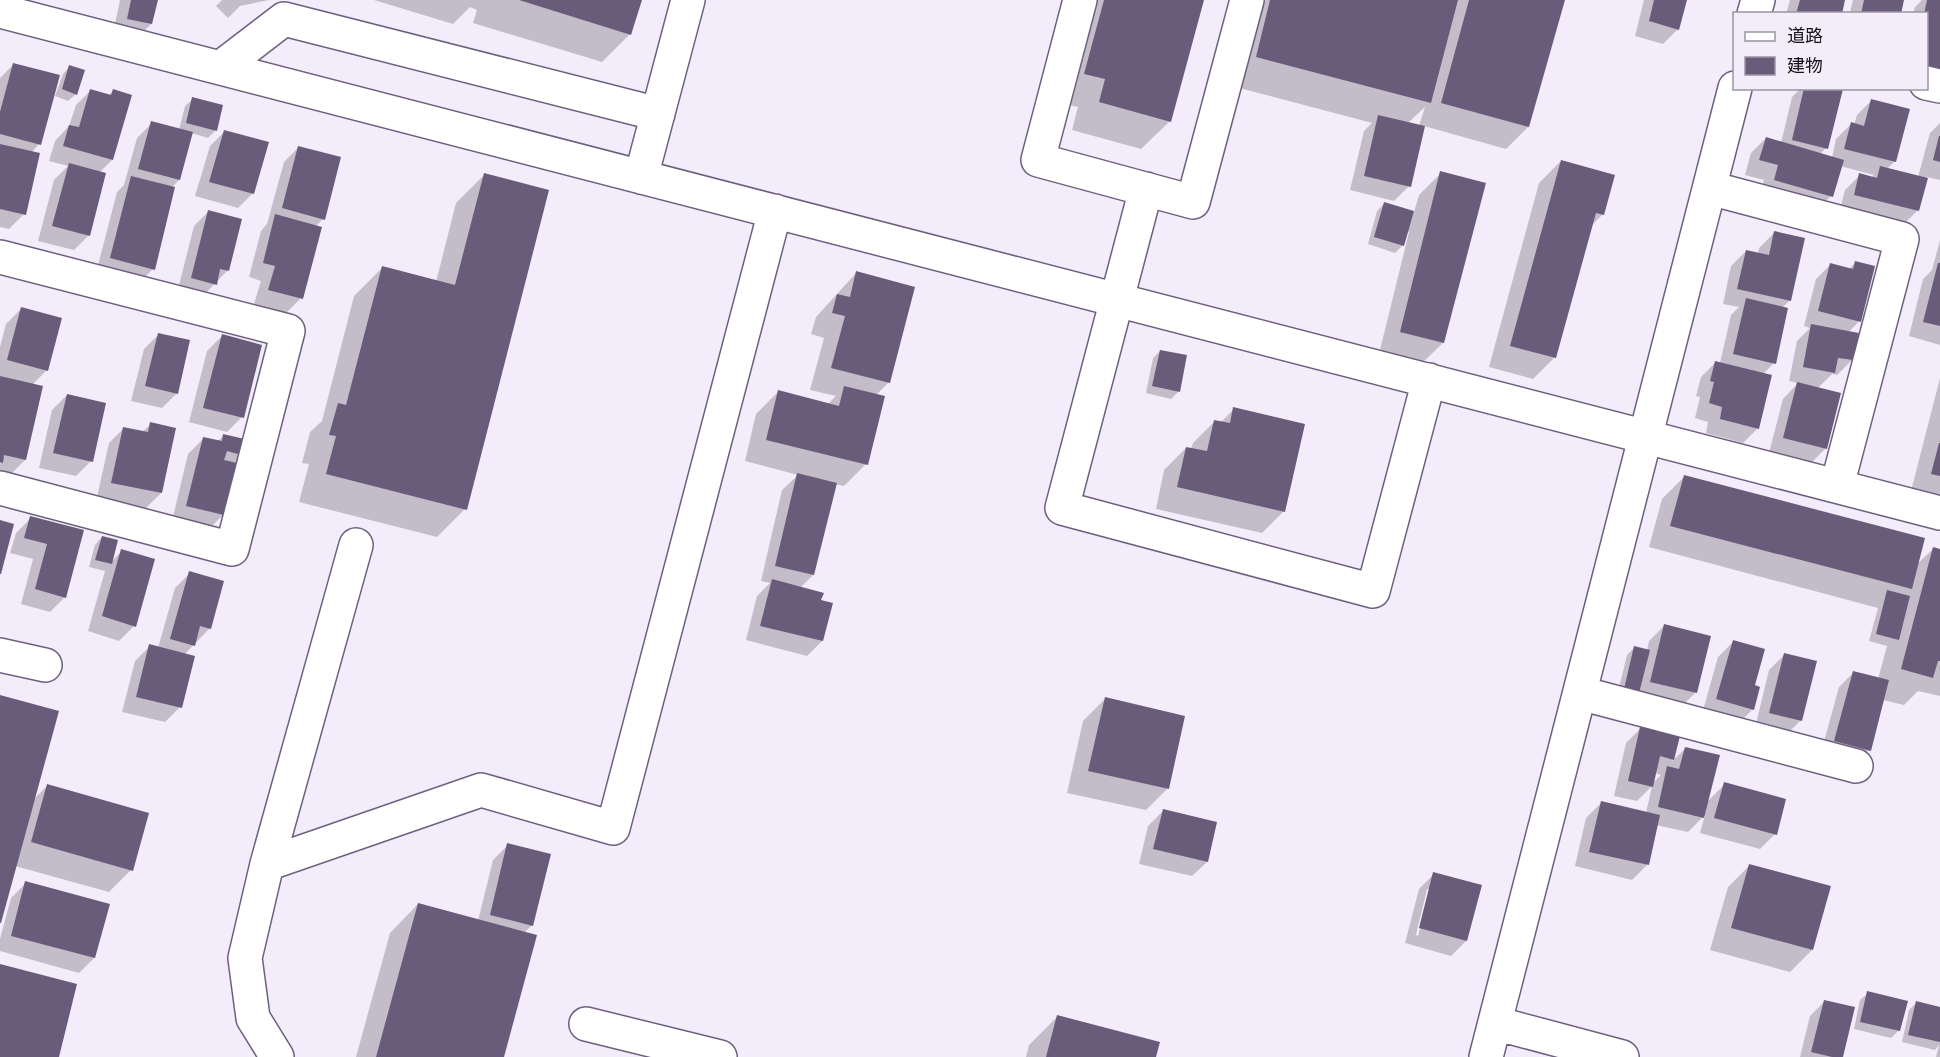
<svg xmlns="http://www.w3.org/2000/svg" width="1940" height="1057" font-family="'Archivo Narrow','Noto Sans JP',sans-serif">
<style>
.shadow{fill:#0003;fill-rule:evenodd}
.building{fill:#695c7a}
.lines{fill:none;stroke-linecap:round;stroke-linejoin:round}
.minor-casing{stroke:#6d607e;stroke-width:36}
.minor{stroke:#fff;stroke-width:33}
</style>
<rect width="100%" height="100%" fill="#f3edfb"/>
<!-- shadow -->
<path class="shadow" d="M120 0H156L151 24 136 39 113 33Z
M222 0H269L240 6 228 18 216 6Z
M374 0H640L630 34 602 62 473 23 477 10 470 7 453 24Z
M1085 0H1203L1170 121 1141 149 1072 130 1078 107 1057 102Z
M1251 0H1563L1528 127 1506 149 1424 126 1409 186 1394 201 1350 190 1364 131 1372 123 1228 85ZM1425 107 1419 126 1408 123Z
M1644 0H1686L1678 29 1663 44 1635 36Z
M1790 0H1844L1840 14H1786Z
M1853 0H1903L1900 14H1847L1850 12Z
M1922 0H1940L1926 88V14H1913L1915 7Z
M14 64 39 144 31 153 24 214 9 229 0 227V78Z
M70 66 76 94 68 101 55 96 63 74Z
M1801 88 1841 90 1826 148 1820 154 1832 158 1836 139 1851 124 1854 125 1857 115 1872 100 1895 161 1887 169 1918 177 1930 133 1940 123V180L1926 177 1918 210 1903 225 1840 210 1845 190 1860 175 1871 178 1874 175 1840 166 1831 196 1816 211 1760 195 1764 180 1745 175 1751 153 1766 138 1781 143 1792 97Z
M91 90 108 96 113 91 112 160 99 173 89 235 74 250 38 241 54 180 68 166 49 161 55 141 69 126 76 105Z
M193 99 222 106 215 131 208 138 191 133 179 180 171 188 153 269 138 284 96 273 117 192 124 185 137 138 152 123 179 130 185 106Z
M225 131 253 193 238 208 195 196 210 146Z
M299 147 323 219 316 226 301 298 286 313 254 304 261 281 249 277 261 231 267 224 284 162Z
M1561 161 1603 214 1590 227 1555 357 1533 379 1489 367 1539 183Z
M1441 173 1443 343 1421 364 1379 354 1409 232 1407 231 1403 245 1395 253 1368 244 1377 211 1384 204 1414 212 1419 195Z
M484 175 465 509 437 537 299 502 309 464 302 463 310 432 322 421 354 296 382 268 436 282 456 203Z
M209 211 227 271 200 299 177 293 194 226Z
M1774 233 1790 300 1782 308 1774 363 1763 374 1758 428 1743 443 1706 433 1708 422 1695 418 1700 397 1696 396 1701 377 1716 362 1720 363 1731 315 1739 307 1723 304 1731 266 1746 251 1758 254 1759 248Z
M1940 240V345L1909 336 1923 279 1932 270Z
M1855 263 1859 321 1848 333 1852 360 1837 375 1832 374 1817 389 1826 448 1811 463 1769 453 1783 399 1798 383 1789 381 1797 341 1810 328 1804 326 1816 279 1831 264 1849 269Z
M857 272 889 382 876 395 866 464 844 486 835 484 813 575 800 588 822 641 807 656 746 640 757 596 770 583 761 581 782 490 798 475 745 461 756 414 778 392 828 404 836 396 810 390 824 338 811 334 816 317Z
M21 309 47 370 32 385 25 460 10 475 0 472V347L6 324Z
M159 334 177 393 162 408 131 401 144 349Z
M222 336 242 417 227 432 189 422 207 351Z
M1160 351 1178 392 1171 399 1146 393 1153 358Z
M1940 378V503L1910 495Z
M67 395 91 461 76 476 39 468 52 410Z
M1234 409 1284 511 1262 533 1156 509 1164 470 1186 448 1191 449 1193 443 1215 421 1220 423Z
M151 424 161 493 146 508 97 497 109 443 124 428 142 432Z
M224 435 243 455 235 463 223 515 208 530 172 521 188 454 203 439 217 442Z
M1684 477 1916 565 1933 549 1940 550V696L1918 691 1904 705 1883 700 1869 750 1854 765 1820 756 1839 687 1854 672 1878 679 1887 646 1869 641 1878 608 1649 547 1662 499Z
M31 518 82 532 65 597 50 612 21 604 33 559 10 553 16 533Z
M102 537 111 562 122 551 134 626 119 641 88 631 105 571 89 567 95 545Z
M190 573 210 628 184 655 180 707 165 722 122 712 135 661 150 646 158 648 175 588Z
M1664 626 1696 692 1681 707 1617 696 1627 655 1634 648 1647 651 1649 641Z
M1733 642 1753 686V709L1738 724 1702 714 1718 657Z
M1784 655 1801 720 1786 735 1755 728 1769 670Z
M0 696 33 800 47 786 131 870 109 892 15 866 0 920Z
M1105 699 1168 788 1146 810 1067 793 1083 721Z
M1641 728 1679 737 1672 761 1685 749 1707 802 1725 784 1775 834 1760 849 1700 833 1705 815 1688 832 1656 825 1647 865 1632 880 1575 866 1586 818 1601 803 1646 813 1652 786 1637 801 1614 796 1626 743ZM1655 773 1661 775 1653 783Z
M1163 811 1207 862 1192 876 1139 864 1148 826Z
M508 845 532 925 524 933 502 1057H356L390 933 418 904 478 921 493 860Z
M1750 865 1829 887 1812 950 1790 972 1710 950 1728 887Z
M1434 874 1466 941 1451 956 1405 943 1419 889ZM1427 889H1430L1418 936 1416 935Z
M26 883 108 905 94 958 79 973 0 951V939L11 898Z
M1868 993 1899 1030 1891 1038 1854 1029 1860 1000Z
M1825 1001 1841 1057H1800L1810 1016Z
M1916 1003 1940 1008V1057H1936L1939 1045 1935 1050 1902 1042 1909 1010Z
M1057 1017 1154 1057H1026L1029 1045Z"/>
<!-- building -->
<path class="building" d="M131 0H158L152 24 127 19Z
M519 0H642L631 35Z
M1104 0H1204L1171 122 1099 102 1105 79 1084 74Z
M1270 0H1458L1431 103 1256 57Z
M1469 0H1565L1529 127 1441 103Z
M1654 0H1687L1679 30 1649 21Z
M1800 0H1845L1842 14H1796Z
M1864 0H1904L1901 14H1861Z
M1927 0H1940V74L1926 71V14H1924Z
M13 63 60 75 41 145 0 134V112Z
M69 65 85 70 77 95 62 89Z
M1804 88 1843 89 1828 149 1792 140Z
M90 89 111 95 113 89 132 95 113 160 63 146 69 125 79 127Z
M192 97 223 105 217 131 186 123Z
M1871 99 1910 109 1896 162 1844 149 1851 122 1864 126Z
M1378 115 1425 126 1411 187 1364 176Z
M151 121 193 132 180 180 138 169Z
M224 130 269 142 254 194 209 182Z
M1939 136H1940V162L1933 160Z
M1766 137 1844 160 1833 197 1774 180 1778 165 1759 160Z
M0 144 40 153 26 215 0 209Z
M298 146 341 157 325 220 282 208Z
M1561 160 1615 175 1604 215 1596 213 1556 358 1510 346Z
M69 163 106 173 90 236 52 226Z
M1880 166 1928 178 1919 211 1854 195 1859 173 1877 178Z
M1440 171 1486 183 1444 343 1400 332Z
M484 173 549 190 467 510 326 474 336 436 329 435 338 403 346 405 382 266 455 285Z
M131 176 175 187 155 270 110 258Z
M1384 202 1414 211 1404 246 1374 237Z
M208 210 242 219 229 271 220 269 217 285 191 278Z
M275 214 322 227 303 299 268 290 275 266 263 263Z
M1774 231 1805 238 1791 301 1737 289 1746 250 1769 255Z
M1855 261 1875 266 1861 322 1818 311 1830 263 1853 269Z
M1938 263H1940V326L1923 322Z
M856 271 915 287 890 383 831 368 845 316 832 313 837 294 850 297Z
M1746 298 1788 308 1776 364 1733 354Z
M21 307 62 318 48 371 7 360Z
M1811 324 1859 333 1853 360 1838 358 1835 373 1803 367Z
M158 333 190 340 178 394 145 386Z
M222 334 262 345 244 418 203 408Z
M1160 350 1187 355 1180 392 1152 386Z
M1715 361 1772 375 1759 429 1720 419 1722 407 1709 403 1714 382 1710 381Z
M0 376 43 386 26 460 4 455 3 463 0 462Z
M1797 382 1841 393 1827 449 1783 438Z
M844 386 885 396 868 465 766 440 778 390 839 406Z
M67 394 106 403 93 462 53 453Z
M1233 407 1305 424 1285 512 1177 487 1186 447 1207 451 1214 420 1230 423Z
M150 422 176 428 162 493 111 483 123 427 148 432Z
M223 434 249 440 245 456 227 451 224 460 237 463 224 515 186 506 203 437 222 441Z
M1939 443H1940V476L1931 474Z
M797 473 837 483 814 575 775 566Z
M1684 475 1925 538 1912 589 1670 526Z
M30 516 84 530 66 598 35 589 47 544 24 538Z
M0 520 14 524 1 574H0Z
M102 536 118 540 112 564 95 560Z
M1933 547 1940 549V661H1938L1933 678 1901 669Z
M121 549 155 559 136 627 102 616Z
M189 571 224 581 211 629 200 626 195 646 170 639Z
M772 579 824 593 821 600 833 603 823 641 760 626Z
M1887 590 1910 596 1899 640 1876 634Z
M1664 624 1711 636 1697 693 1650 682Z
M1733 640 1765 649 1755 685 1760 687 1754 710 1716 699Z
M149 644 195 656 182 708 136 697Z
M1634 646 1650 650 1639 693 1624 689Z
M1784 653 1817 661 1802 721 1769 713Z
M1853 671 1889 680 1871 751 1834 741Z
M0 695 59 711 1 923H0Z
M1105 697 1185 716 1169 789 1088 771Z
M1640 727 1680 736 1674 760 1660 756 1653 787 1628 781Z
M1685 747 1720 755 1704 818 1658 807 1667 766 1679 769Z
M1724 782 1786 799 1777 835 1714 818Z
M47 784 149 813 133 871 31 842Z
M1601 801 1660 815 1649 865 1589 852Z
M1163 809 1217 822 1208 862 1153 849Z
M507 843 551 854 533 926 490 915Z
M1749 864 1831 886 1813 950 1731 928Z
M1433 872 1482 885 1467 941 1419 928Z
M25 881 110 904 95 958 11 936Z
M418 903 537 935 504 1057H376Z
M0 964 77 984 59 1057H0Z
M1867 991 1908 1001 1900 1031 1860 1022Z
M1824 1000 1855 1007 1843 1057H1832L1811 1052Z
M1916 1001 1940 1007V1042L1908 1035Z
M1057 1015 1160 1042 1156 1057H1046Z"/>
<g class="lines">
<defs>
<path id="minor" d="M1080 0 1038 160 1193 202 1247 0
M0 11 1940 513
M1754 14 1758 0
M220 68 284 19 658 114
M1926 83 1940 86
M641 177 688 0
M1710 188 1902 239 1837 486
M1146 189 1062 508 1373 591 1429 380
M0 257 288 331 232 549 0 488
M0 655 45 665
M1580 693 1856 766
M267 864 481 790 613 828 775 211
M1495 1023 1622 1057
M586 1024 720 1057
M277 1057 253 1018 245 958 267 864 356 545
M1486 1057 1735 88"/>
</defs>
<!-- minor casing -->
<use href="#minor" class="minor-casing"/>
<!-- minor -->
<use href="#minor" class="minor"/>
</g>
<!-- legend -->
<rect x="1733" y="12" width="195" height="78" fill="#f3edfb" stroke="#9a95a2" stroke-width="1.5"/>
<rect x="1745" y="32" width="30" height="9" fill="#ffffff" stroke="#9a95a2" stroke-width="1.5"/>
<text x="1787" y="42" font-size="18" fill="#15101c">道路</text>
<rect x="1745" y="57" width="30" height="18" fill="#695c7a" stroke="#9a95a2" stroke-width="1.5"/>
<text x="1787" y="72" font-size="18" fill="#15101c">建物</text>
</svg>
